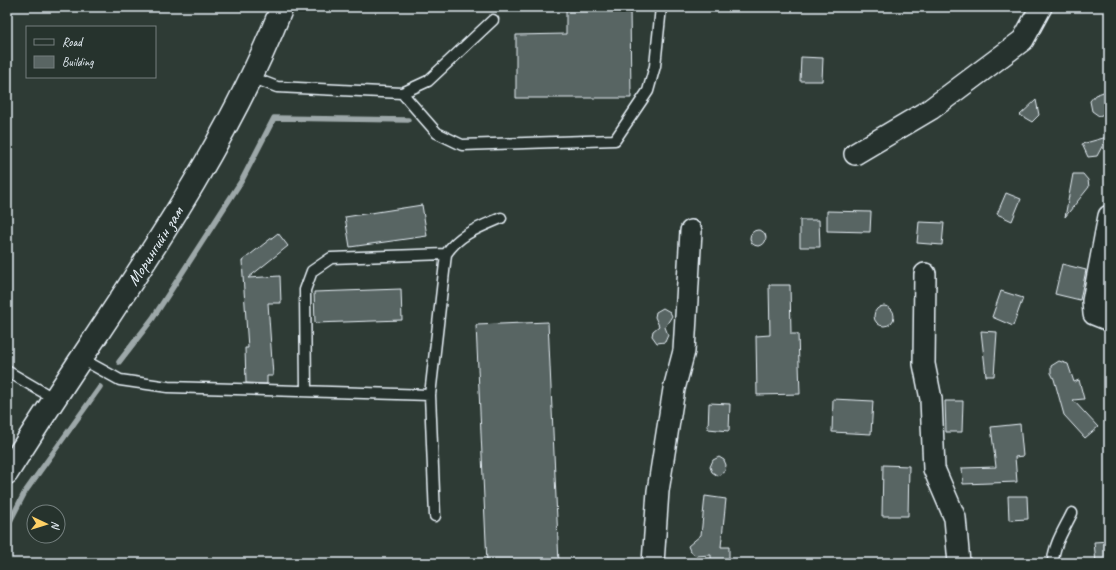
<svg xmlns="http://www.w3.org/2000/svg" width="1116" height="570" font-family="Caveat,sans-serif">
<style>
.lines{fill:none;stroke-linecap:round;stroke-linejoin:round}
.stream{stroke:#9da8a9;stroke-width:5.5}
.building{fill:#596563;stroke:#e8f1f8}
.service-casing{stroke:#e8f1f8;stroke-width:13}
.minor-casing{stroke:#e8f1f8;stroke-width:24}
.secondary-casing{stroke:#e8f1f8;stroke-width:25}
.service{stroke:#26332d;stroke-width:10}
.minor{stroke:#26332d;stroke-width:21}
.secondary{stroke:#26332d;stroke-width:22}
.labels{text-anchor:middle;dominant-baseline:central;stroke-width:3;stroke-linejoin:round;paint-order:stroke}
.street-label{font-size:17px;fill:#e8f1f8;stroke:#26332d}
</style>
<rect width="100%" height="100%" fill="#2e3b35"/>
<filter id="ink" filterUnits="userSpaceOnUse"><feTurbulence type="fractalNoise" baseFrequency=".025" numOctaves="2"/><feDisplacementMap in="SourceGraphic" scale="8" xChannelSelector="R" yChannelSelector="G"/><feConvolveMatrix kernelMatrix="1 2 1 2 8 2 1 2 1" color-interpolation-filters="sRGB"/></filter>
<g filter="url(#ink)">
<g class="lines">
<!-- stream -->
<path class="stream" d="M119 362 153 318 242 180 274 118 408 120
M7 527 25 492 100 387"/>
</g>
<!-- building -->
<path class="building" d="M566 7H630L631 98H516V35L566 34Z
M801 57 823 58 822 81H800Z
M1109 90V112L1099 116 1092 111 1090 101 1095 95Z
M1036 100 1039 115 1032 122 1020 115Z
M1107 137 1097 156 1088 157 1082 144Z
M1073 174H1083L1088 180 1089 187 1065 217Z
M1006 193 1021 199 1012 221 997 214Z
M422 205 427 236 350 247 345 217Z
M827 211 871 212 870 232 827 231Z
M800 220H819L820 247H800Z
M919 222 944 223 942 245 917 243Z
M750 238a8 8 0 1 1 16 0a8 8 0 1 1-16 0Z
M278 233 288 246 248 278 280 276 281 303H268L273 376H267V384L246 383 245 348H248L242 261Z
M1062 264 1086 270 1080 300 1055 294Z
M769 285H790L791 334H798L800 394 757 395 756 336 770 335Z
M401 289 402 320 315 323 314 292Z
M1001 291 1023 298 1013 326 992 317Z
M874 316a10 10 0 1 1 20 0a10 10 0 1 1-20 0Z
M663 308 670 312 672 316 665 327 668 335 665 342 657 343 652 336 653 331 659 326 655 317 656 312Z
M548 322 559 563H487L476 325Z
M981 331 997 332 994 376H986Z
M1059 361 1068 364 1074 382 1079 380 1084 399 1073 400 1098 427 1085 438 1064 415 1054 379 1051 373V366Z
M833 399 873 401 871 434 832 432Z
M945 401H963L962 432H946Z
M709 403 730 404 729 431 708 429Z
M1020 424 1023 456 1015 457 1017 482 963 484 962 468 996 467 991 427Z
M719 457 724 460 726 465 725 471 718 476 712 472 710 467 713 460Z
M883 465 909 466 908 516H882Z
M705 496 726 499 721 547H729V563H711V555L696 556 690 551 688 546 701 535Z
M1008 496H1027L1028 519 1009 520Z
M1109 541V563H1096L1094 542Z"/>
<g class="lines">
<defs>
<path id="service" d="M251 77 277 87 402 93 428 81 493 20
M402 93 437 133 462 145 615 140 648 91 655 66 661 7
M80 358 120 380 168 387 430 395 446 254C459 234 480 227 501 218
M7 371 53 398
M306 391 305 290 312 271 331 258 446 254
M430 395 435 516
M1053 563C1053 545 1065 528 1072 513"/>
<path id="minor" d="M855 154 931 109 1023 40 1041 7
M1109 216 1093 301 1094 314 1109 320
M925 274 924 364 931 399 934 469 955 518 959 563
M653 563 658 491 674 389 684 351 691 231"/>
<g id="secondary">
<path id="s1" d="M7 473C102 320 215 176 282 7"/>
</g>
</defs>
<!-- service casing -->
<use href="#service" class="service-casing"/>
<!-- minor casing -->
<use href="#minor" class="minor-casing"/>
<!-- secondary casing -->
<use href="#secondary" class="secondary-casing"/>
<!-- service -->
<use href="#service" class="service"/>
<!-- minor -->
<use href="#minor" class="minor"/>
<!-- secondary -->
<use href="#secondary" class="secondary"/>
</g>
</g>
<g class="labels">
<!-- street labels -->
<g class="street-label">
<text stroke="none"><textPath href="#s1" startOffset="271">Морингийн зам</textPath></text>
</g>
</g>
<!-- margin -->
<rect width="1116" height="570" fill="none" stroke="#26332d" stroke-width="24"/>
<rect x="12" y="12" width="1092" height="546" fill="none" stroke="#e8f1f8" stroke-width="1.5" filter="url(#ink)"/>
<!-- legend -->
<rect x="26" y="26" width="130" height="52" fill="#26332d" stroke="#747f7e"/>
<rect x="34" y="39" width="20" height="6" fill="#26332d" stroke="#747f7e"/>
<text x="62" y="46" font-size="12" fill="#e8f1f8">Road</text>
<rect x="34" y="56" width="20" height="12" fill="#596563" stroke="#747f7e"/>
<text x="62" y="66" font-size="12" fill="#e8f1f8">Building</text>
<!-- north arrow -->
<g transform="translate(46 524) rotate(94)"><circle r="19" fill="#26332d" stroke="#747f7e"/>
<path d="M0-3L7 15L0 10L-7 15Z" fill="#ffd166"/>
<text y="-6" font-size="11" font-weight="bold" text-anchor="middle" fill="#e8f1f8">N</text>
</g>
</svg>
